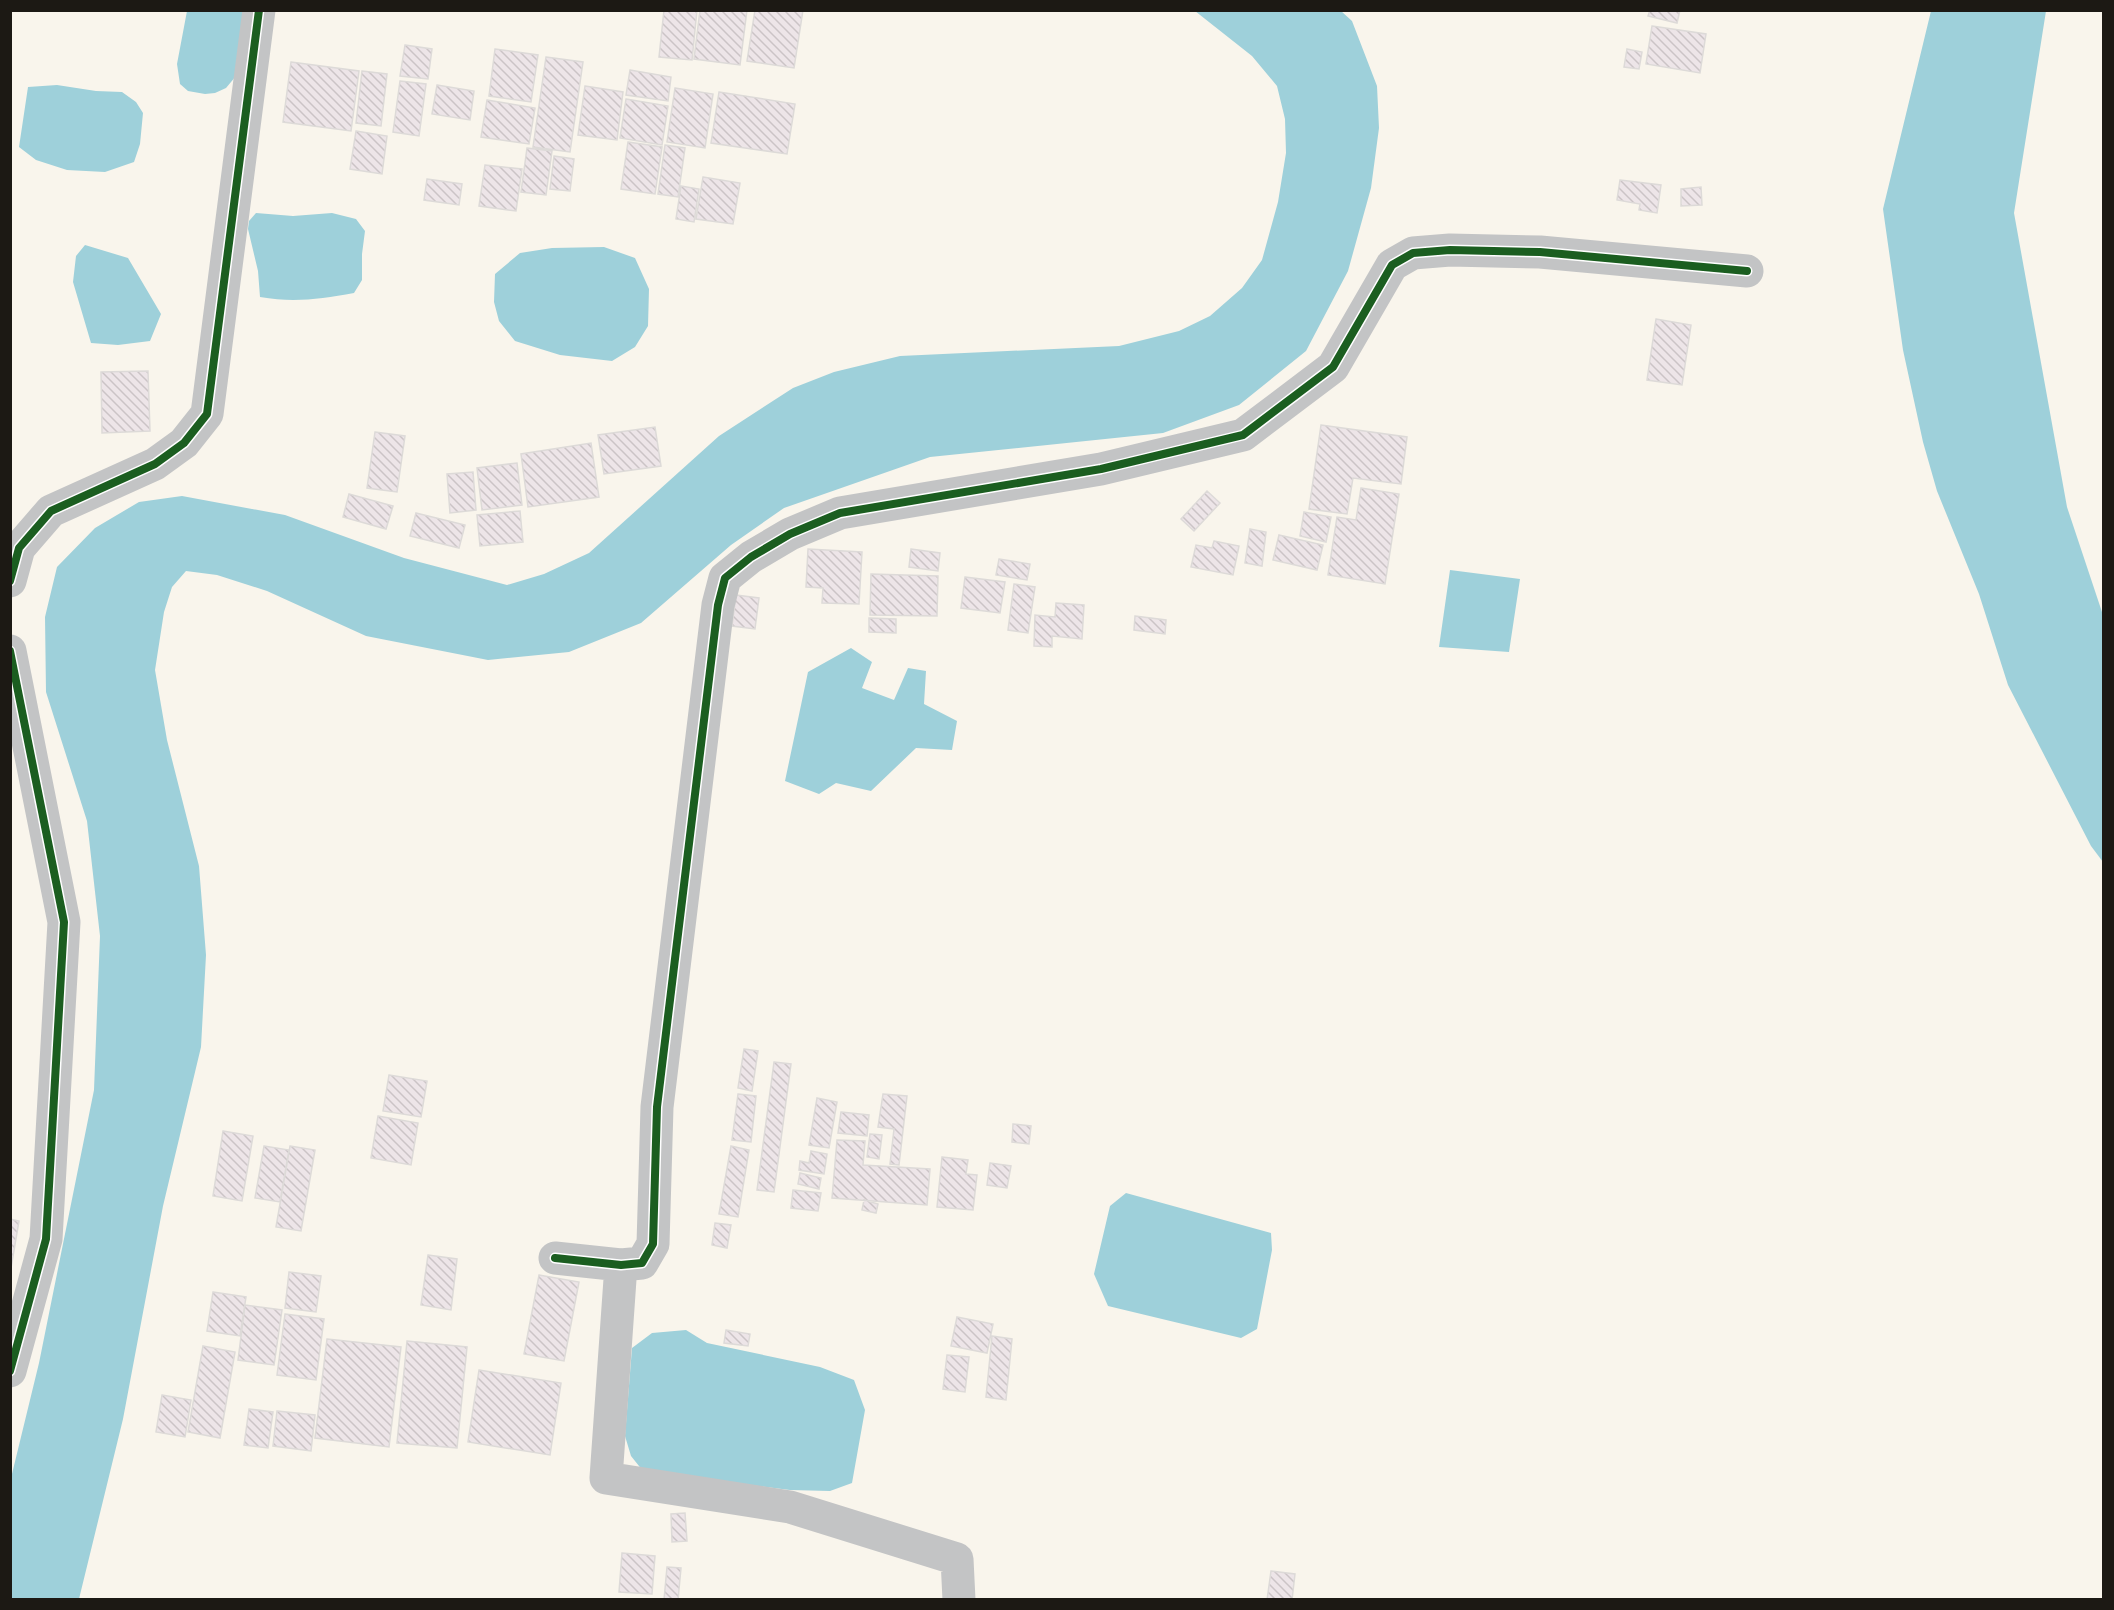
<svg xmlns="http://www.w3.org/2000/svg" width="2114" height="1610" font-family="Figtree,sans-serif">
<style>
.water{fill:#9ed0da}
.building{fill:url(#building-back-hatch);stroke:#dddad8;stroke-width:1.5}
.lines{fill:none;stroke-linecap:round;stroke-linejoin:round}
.minor{stroke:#c3c4c5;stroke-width:33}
.cycleway-casing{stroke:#fff;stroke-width:11}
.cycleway{stroke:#1b5e20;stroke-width:8}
</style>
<defs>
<pattern id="building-back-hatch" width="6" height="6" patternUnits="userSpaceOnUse" patternTransform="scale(1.5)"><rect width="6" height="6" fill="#ede5e8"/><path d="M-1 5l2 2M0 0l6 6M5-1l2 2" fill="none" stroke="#cbc4c6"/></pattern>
</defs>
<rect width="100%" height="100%" fill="#f9f5ec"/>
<!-- water -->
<path class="water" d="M187 11H247L236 76 226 88 215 93 205 94 188 91 180 84 177 64Z
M1195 11H1341L1352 21 1377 86 1379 128 1371 188 1348 271 1306 351 1239 405 1163 433 930 457 784 508 731 545 641 623 569 652 488 660 366 636 267 591 217 575 186 571 172 587 164 612 155 670 167 740 199 866 206 955 201 1047 163 1206 123 1419 79 1599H11V1478L39 1363 94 1090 100 936 87 821 46 692 45 617 57 567 95 528 139 502 182 496 285 515 404 558 507 585 544 574 589 553 719 436 793 388 834 372 900 356 1119 346 1179 331 1210 316 1242 288 1262 260 1278 202 1286 153 1285 119 1277 86 1252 56Z
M1931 11H2046L2014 213 2067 507 2103 615V862L2091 846 2008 685 1979 594 1937 491 1923 442 1903 350 1883 209Z
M57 85 96 91 122 92 136 102 143 113 140 144 134 162 105 172 67 170 36 160 19 147 28 87Z
M256 213 293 216 332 213 356 219 365 231 362 254V280L354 293C320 299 294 303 260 297L258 271 248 229 249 221Z
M85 245 128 258 161 314 150 341 118 345 91 343 73 282 76 256Z
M604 247 635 258 649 289 648 326 635 347 612 361 560 355 515 341 499 321 494 302 495 274 520 253 552 248Z
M1450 570 1520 579 1509 652 1439 647Z
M851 648 872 662 862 688 894 700 908 668 926 671 924 704 957 721 952 750 916 748 871 791 836 783 819 794 785 781 808 672Z
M1126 1193 1271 1233 1272 1250 1257 1329 1241 1338 1108 1306 1094 1274 1110 1206Z
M686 1330 707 1343 820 1367 854 1380 865 1410 852 1483 830 1491 790 1490 643 1471 631 1456 625 1436 632 1348 652 1333Z"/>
<!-- building -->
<path class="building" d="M664 10H697L692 60 659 57Z
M700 10H747L740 65 694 59Z
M755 10H803L794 68 747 61Z
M1650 10H1680L1677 23 1648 16Z
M1652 26 1706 34 1700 73 1646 64Z
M405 45 432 49 428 79 400 76Z
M495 49 538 55 531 102 489 96Z
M1627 49 1642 52 1639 69 1624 67Z
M546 57 583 62 570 152 533 147Z
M291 62 359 71 351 131 283 122Z
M630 70 671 77 668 101 626 95Z
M362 71 387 74 381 126 356 123Z
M400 81 426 84 419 136 393 132Z
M437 85 474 91 470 120 432 114Z
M585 86 623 92 617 140 578 135Z
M675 88 713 94 705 148 667 142Z
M719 92 795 104 787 154 711 143Z
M626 99 668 106 662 145 620 138Z
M487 100 535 108 529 144 481 137Z
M356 131 387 136 382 174 350 169Z
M628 142 662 147 655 194 621 189Z
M665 145 685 148 678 197 658 194Z
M527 148 552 151 546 195 521 192Z
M554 156 574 159 570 191 550 189Z
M485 165 522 169 516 211 479 206Z
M703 177 740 183 733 224 696 219Z
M427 179 462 184 459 205 424 200Z
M1620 180 1661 185 1657 213 1639 210 1640 204 1617 200Z
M681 186 699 189 694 222 676 219Z
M1701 187 1702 205 1681 206V189Z
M1656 319 1691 325 1682 385 1647 380Z
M148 371 150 431 102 433 101 372Z
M1321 425 1407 437 1401 484 1353 478 1347 514 1309 509Z
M655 427 661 466 604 474 598 435Z
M375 432 405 436 397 492 367 488Z
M591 443 599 497 528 507 521 454Z
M517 463 522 505 482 510 477 468Z
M473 472 476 510 450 513 447 474Z
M1361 488 1399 494 1385 584 1328 575 1337 517 1356 520Z
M1207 491 1220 503 1194 531 1181 519Z
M349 494 393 506 386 529 343 517Z
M520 511 523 542 480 546 477 515Z
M1304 512 1331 517 1326 542 1300 536Z
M416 513 465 525 459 548 410 536Z
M1250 529 1266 532 1262 566 1245 563Z
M1279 535 1323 545 1317 570 1273 560Z
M1214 541 1239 546 1233 575 1191 567 1196 545 1212 548Z
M808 549 862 552 859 604 822 603 823 588 806 587Z
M911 549 940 553 938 571 909 567Z
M999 559 1030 564 1027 580 996 575Z
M871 574 938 576 937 616 870 615Z
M965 577 1005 582 1000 613 961 608Z
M1014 584 1035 587 1028 633 1008 630Z
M736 595 759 598 755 629 732 626Z
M1056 603 1084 605 1082 639 1052 636V647L1034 646 1035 615 1055 617Z
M1135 616 1166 620 1165 634 1134 630Z
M869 618 896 619V633L869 632Z
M744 1049 758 1051 752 1091 738 1088Z
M774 1062 791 1064 774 1192 757 1190Z
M389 1075 427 1081 421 1117 383 1111Z
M738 1094 756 1096 751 1142 732 1140Z
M883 1094 907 1096 899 1165 890 1164 894 1129 878 1127Z
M817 1098 837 1102 829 1148 809 1145Z
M841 1112 869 1115 867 1136 838 1133Z
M378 1116 418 1123 411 1165 371 1158Z
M1013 1124 1031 1126 1029 1144 1012 1142Z
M223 1131 253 1136 242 1201 213 1196Z
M870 1134 882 1135 879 1159 867 1157Z
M837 1140 865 1141 863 1165 930 1169 927 1205 832 1198Z
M264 1146 289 1150 280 1202 255 1198Z
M290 1146 315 1150 301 1231 276 1227Z
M731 1146 749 1150 738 1217 719 1214Z
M811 1151 827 1154 824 1174 799 1170 800 1161 809 1163Z
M942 1157 968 1160 966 1174 977 1175 973 1210 937 1207Z
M990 1163 1011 1166 1007 1188 987 1185Z
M800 1173 821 1178 819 1189 798 1184Z
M793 1190 821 1193 818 1211 791 1208Z
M864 1200 878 1204 876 1213 862 1210Z
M10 1219 19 1221 10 1274Z
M715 1223 731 1225 727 1248 712 1245Z
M428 1255 457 1259 451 1310 421 1305Z
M289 1272 321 1276 316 1312 285 1308Z
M539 1275 579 1282 564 1361 524 1354Z
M213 1292 246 1297 240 1336 207 1331Z
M245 1305 282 1310 274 1365 238 1360Z
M285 1314 324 1319 316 1380 277 1375Z
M957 1317 993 1324 987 1353 951 1346Z
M726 1330 750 1334 748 1346 724 1343Z
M992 1336 1012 1339 1006 1400 986 1397Z
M327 1339 401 1347 389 1447 315 1438Z
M407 1341 467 1347 457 1448 397 1443Z
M203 1346 235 1352 220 1438 188 1432Z
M947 1355 969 1357 965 1392 943 1389Z
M479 1370 561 1383 550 1455 468 1442Z
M162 1395 191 1400 185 1437 156 1432Z
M249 1409 273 1412 268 1448 244 1445Z
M277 1411 315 1415 311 1451 273 1446Z
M685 1513 687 1541 672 1542 671 1514Z
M622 1553 655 1556 652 1594 619 1592Z
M667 1567 681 1568 678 1600H664Z
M1271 1571 1295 1574 1292 1600H1267Z"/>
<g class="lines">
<!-- minor -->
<path class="minor" d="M10 581 19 548 51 511 155 464 184 443 207 414 259 10
M10 651 64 922 46 1239 10 1371
M555 1258 621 1265 642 1263 653 1244 657 1107 718 605 725 578 751 557 790 534 840 513 1101 469 1243 435 1333 367 1392 265 1413 253 1450 250 1540 252 1747 271
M621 1265 606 1478 790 1507 957 1559 959 1600"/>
<defs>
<path id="cycleway" d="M10 581 19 548 51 511 155 464 184 443 207 414 259 10
M10 651 64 922 46 1239 10 1371
M555 1258 621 1265 642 1263 653 1244 657 1107 718 605 725 578 751 557 790 534 840 513 1101 469 1243 435 1333 367 1392 265 1413 253 1450 250 1540 252 1747 271"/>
</defs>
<!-- cycleway casing -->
<use href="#cycleway" class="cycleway-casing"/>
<!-- cycleway -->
<use href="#cycleway" class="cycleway"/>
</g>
<!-- border -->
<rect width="2114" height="1610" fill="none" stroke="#1c1914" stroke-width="24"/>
</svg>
